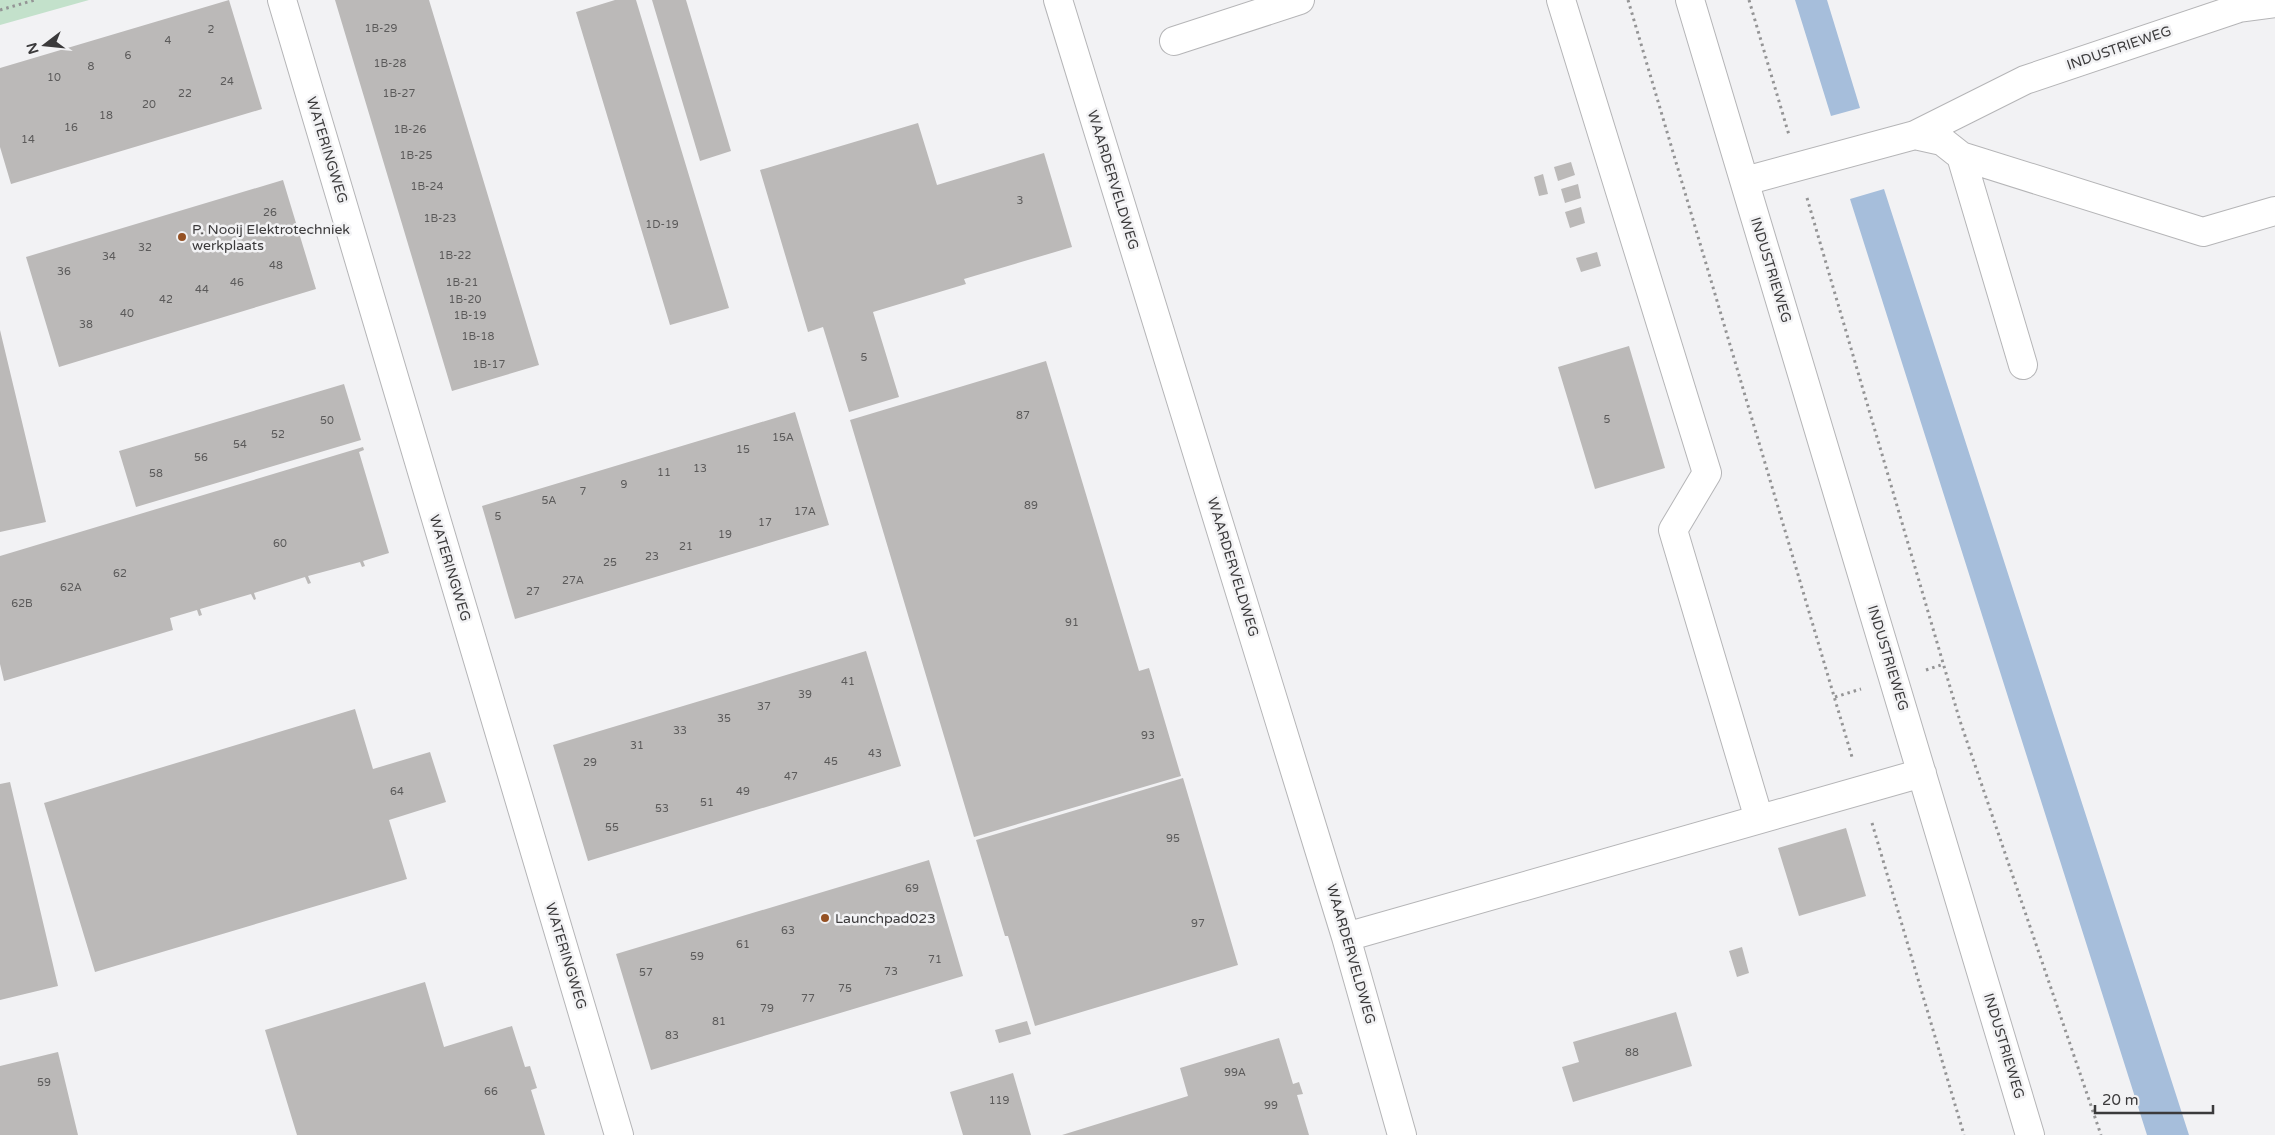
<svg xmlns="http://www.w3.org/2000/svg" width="2275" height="1135" font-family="'Varela Round',sans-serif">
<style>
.green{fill:#c3e1cb}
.water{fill:#a6bedb}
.building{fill:#bbb9b8}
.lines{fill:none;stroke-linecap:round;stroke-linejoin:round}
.minor-casing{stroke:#b5b5b7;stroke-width:30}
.path{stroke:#949495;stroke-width:3;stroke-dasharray:2.5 4;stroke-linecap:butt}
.minor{stroke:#fff;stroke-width:28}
.poi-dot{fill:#955123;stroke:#f2f2f4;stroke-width:2}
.labels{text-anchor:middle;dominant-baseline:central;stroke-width:5;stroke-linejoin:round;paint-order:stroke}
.number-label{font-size:11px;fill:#5b5a5a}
.street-label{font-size:14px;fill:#3b3a3b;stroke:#f2f2f4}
.poi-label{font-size:14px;fill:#3b3a3b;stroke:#f2f2f4;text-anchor:start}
</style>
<rect width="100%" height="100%" fill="#f2f2f4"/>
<!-- green -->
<path class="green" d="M0 0H89L0 25Z"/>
<!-- water -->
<path class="water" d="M1795 0H1827L1860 108 1831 116Z
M1884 189 2189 1135H2147L1850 199Z"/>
<!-- building -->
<path class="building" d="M229 0 262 109 11 184 0 147V68Z
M335 0H429L539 365 452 391Z
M615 0H636L729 308 670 325 576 12Z
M652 0H686L731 151 700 161Z
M918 123 937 185 1044 153 1072 247 964 279 966 284 873 312 899 397 849 412 823 327 808 332 760 170Z
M1571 162 1575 175 1558 181 1554 167Z
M1543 174 1548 194 1539 196 1534 177Z
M283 180 316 289 59 367 26 257Z
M1578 184 1581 198 1565 203 1561 189Z
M1581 207 1585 223 1570 228 1565 212Z
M1597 252 1601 266 1581 272 1576 258Z
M0 330 46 522 0 532Z
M1629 346 1665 468 1595 489 1558 367Z
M1046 361 1139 671 1149 668 1181 776 974 837 850 420Z
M344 384 361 440 136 507 119 451Z
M795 412 829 525 515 619 482 506Z
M363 447 364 450 359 452 389 553 363 561 365 566 362 567 360 562 308 576 311 583 308 584 305 577 254 593 256 599 254 600 251 594 200 609 202 615 199 616 197 610 170 618 173 630 4 681 0 664V556Z
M866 651 901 766 588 861 553 745Z
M355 709 373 769 430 752 446 802 389 820 407 879 95 972 44 803Z
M1183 778 1238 965 1035 1026 1008 936H1005L976 840Z
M10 782 58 986 0 1000V784Z
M1846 828 1866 896 1799 916 1778 848Z
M929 860 963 976 651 1070 616 954Z
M1742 947 1749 973 1737 977 1729 951Z
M425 982 444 1047 512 1026 525 1067 530 1066 537 1088 531 1090 545 1135H297L265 1030Z
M1676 1012 1692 1066 1573 1102 1562 1067 1579 1062 1573 1042Z
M1027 1021 1031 1034 999 1043 995 1030Z
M1279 1038 1293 1084 1299 1082 1303 1094 1297 1095 1309 1135H1062L1188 1096 1180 1068Z
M58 1052 78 1135H0V1066Z
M1013 1073 1031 1135H963L950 1092Z"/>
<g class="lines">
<defs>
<path id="minor" d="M282 0 619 1135
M1058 0 1346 937 1402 1135
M1561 0 1707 473 1673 530 1759 819
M1690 0 2030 1135
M1174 41 1300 0
M1915 135 1942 141 1961 156 2023 365
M1961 156 2203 232 2275 211
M1745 181 1915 135 2025 80 2239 8 2275 3
M1346 937 1922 773"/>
</defs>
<!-- minor casing -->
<use href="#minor" class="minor-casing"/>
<!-- path -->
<path class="path" d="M1628 0 1852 757
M1749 0 1789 135
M0 10 35 0
M1807 198 1960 721 2101 1135
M1926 670 1944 664
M1835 697 1861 689
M1872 823 1964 1135"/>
<!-- minor -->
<use href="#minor" class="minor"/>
</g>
<!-- markers -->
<g class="poi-dot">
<circle cx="182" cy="237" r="5"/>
<circle cx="825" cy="918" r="5"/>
</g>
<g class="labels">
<!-- number labels -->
<g class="number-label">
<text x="381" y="28">1B-29</text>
<text x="211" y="29">2</text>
<text x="168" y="40">4</text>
<text x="128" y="55">6</text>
<text x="390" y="63">1B-28</text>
<text x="91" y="66">8</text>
<text x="54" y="77">10</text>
<text x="227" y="81">24</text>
<text x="185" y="93">22</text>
<text x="399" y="93">1B-27</text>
<text x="149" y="104">20</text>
<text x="106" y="115">18</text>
<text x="71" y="127">16</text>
<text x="410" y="129">1B-26</text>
<text x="28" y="139">14</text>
<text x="416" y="155">1B-25</text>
<text x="427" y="186">1B-24</text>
<text x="1020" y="200">3</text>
<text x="270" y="212">26</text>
<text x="440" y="218">1B-23</text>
<text x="662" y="224">1D-19</text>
<text x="145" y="247">32</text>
<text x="455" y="255">1B-22</text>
<text x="109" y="256">34</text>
<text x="276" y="265">48</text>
<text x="64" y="271">36</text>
<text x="237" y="282">46</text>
<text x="462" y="282">1B-21</text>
<text x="202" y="289">44</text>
<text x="166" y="299">42</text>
<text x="465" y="299">1B-20</text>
<text x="127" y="313">40</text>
<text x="470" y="315">1B-19</text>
<text x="86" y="324">38</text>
<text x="478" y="336">1B-18</text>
<text x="864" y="357">5</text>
<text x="489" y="364">1B-17</text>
<text x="1023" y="415">87</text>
<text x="1607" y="419">5</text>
<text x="327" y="420">50</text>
<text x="278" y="434">52</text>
<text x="783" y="437">15A</text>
<text x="240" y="444">54</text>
<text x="743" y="449">15</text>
<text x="201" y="457">56</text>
<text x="700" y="468">13</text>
<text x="664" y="472">11</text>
<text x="156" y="473">58</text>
<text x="624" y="484">9</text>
<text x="583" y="491">7</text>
<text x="549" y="500">5A</text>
<text x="1031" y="505">89</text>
<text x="805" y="511">17A</text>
<text x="498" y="516">5</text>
<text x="765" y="522">17</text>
<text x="725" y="534">19</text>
<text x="280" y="543">60</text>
<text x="686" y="546">21</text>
<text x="652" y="556">23</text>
<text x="610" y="562">25</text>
<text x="120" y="573">62</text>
<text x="573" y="580">27A</text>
<text x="71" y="587">62A</text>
<text x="533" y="591">27</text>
<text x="22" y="603">62B</text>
<text x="1072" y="622">91</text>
<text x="848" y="681">41</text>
<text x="805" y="694">39</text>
<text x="764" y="706">37</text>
<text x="724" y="718">35</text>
<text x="680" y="730">33</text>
<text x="1148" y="735">93</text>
<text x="637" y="745">31</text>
<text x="875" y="753">43</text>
<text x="831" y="761">45</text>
<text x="590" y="762">29</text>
<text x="791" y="776">47</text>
<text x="397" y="791">64</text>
<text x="743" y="791">49</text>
<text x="707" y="802">51</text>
<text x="662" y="808">53</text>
<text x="612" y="827">55</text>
<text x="1173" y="838">95</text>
<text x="912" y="888">69</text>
<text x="1198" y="923">97</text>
<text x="788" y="930">63</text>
<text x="743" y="944">61</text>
<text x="697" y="956">59</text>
<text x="935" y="959">71</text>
<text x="891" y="971">73</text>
<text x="646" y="972">57</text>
<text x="845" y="988">75</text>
<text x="808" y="998">77</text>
<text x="767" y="1008">79</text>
<text x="719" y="1021">81</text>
<text x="672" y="1035">83</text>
<text x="1632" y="1052">88</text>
<text x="1235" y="1072">99A</text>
<text x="44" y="1082">59</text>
<text x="491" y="1091">66</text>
<text x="999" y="1100">119</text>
<text x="1271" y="1105">99</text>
</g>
<!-- street labels -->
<g class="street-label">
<text transform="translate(2119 48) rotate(-19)">INDUSTRIEWEG</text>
<text transform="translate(327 150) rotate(73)">WATERINGWEG</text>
<text transform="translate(1113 180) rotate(73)">WAARDERVELDWEG</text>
<text transform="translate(1771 270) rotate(73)">INDUSTRIEWEG</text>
<text transform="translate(1233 567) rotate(73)">WAARDERVELDWEG</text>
<text transform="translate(450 568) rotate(73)">WATERINGWEG</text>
<text transform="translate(1888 658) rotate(73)">INDUSTRIEWEG</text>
<text transform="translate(1351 954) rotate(74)">WAARDERVELDWEG</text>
<text transform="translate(566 956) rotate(73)">WATERINGWEG</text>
<text transform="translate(2004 1046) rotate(73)">INDUSTRIEWEG</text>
</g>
<!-- poi labels -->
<g class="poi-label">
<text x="192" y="229">P. Nooij Elektrotechniek<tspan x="192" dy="16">werkplaats</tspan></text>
<text x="835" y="918">Launchpad023</text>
</g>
</g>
<!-- north arrow -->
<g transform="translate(45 45) rotate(254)" stroke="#f2f2f4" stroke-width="4" paint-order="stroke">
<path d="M0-4L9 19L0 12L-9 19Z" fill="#3b3a3b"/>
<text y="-8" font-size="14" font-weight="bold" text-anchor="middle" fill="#3b3a3b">N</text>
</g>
<!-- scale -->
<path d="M2095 1105v8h118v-8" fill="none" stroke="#3b3a3b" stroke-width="2.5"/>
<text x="2102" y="1105" font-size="15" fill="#3b3a3b" stroke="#f2f2f4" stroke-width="4" paint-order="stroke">20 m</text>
</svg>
